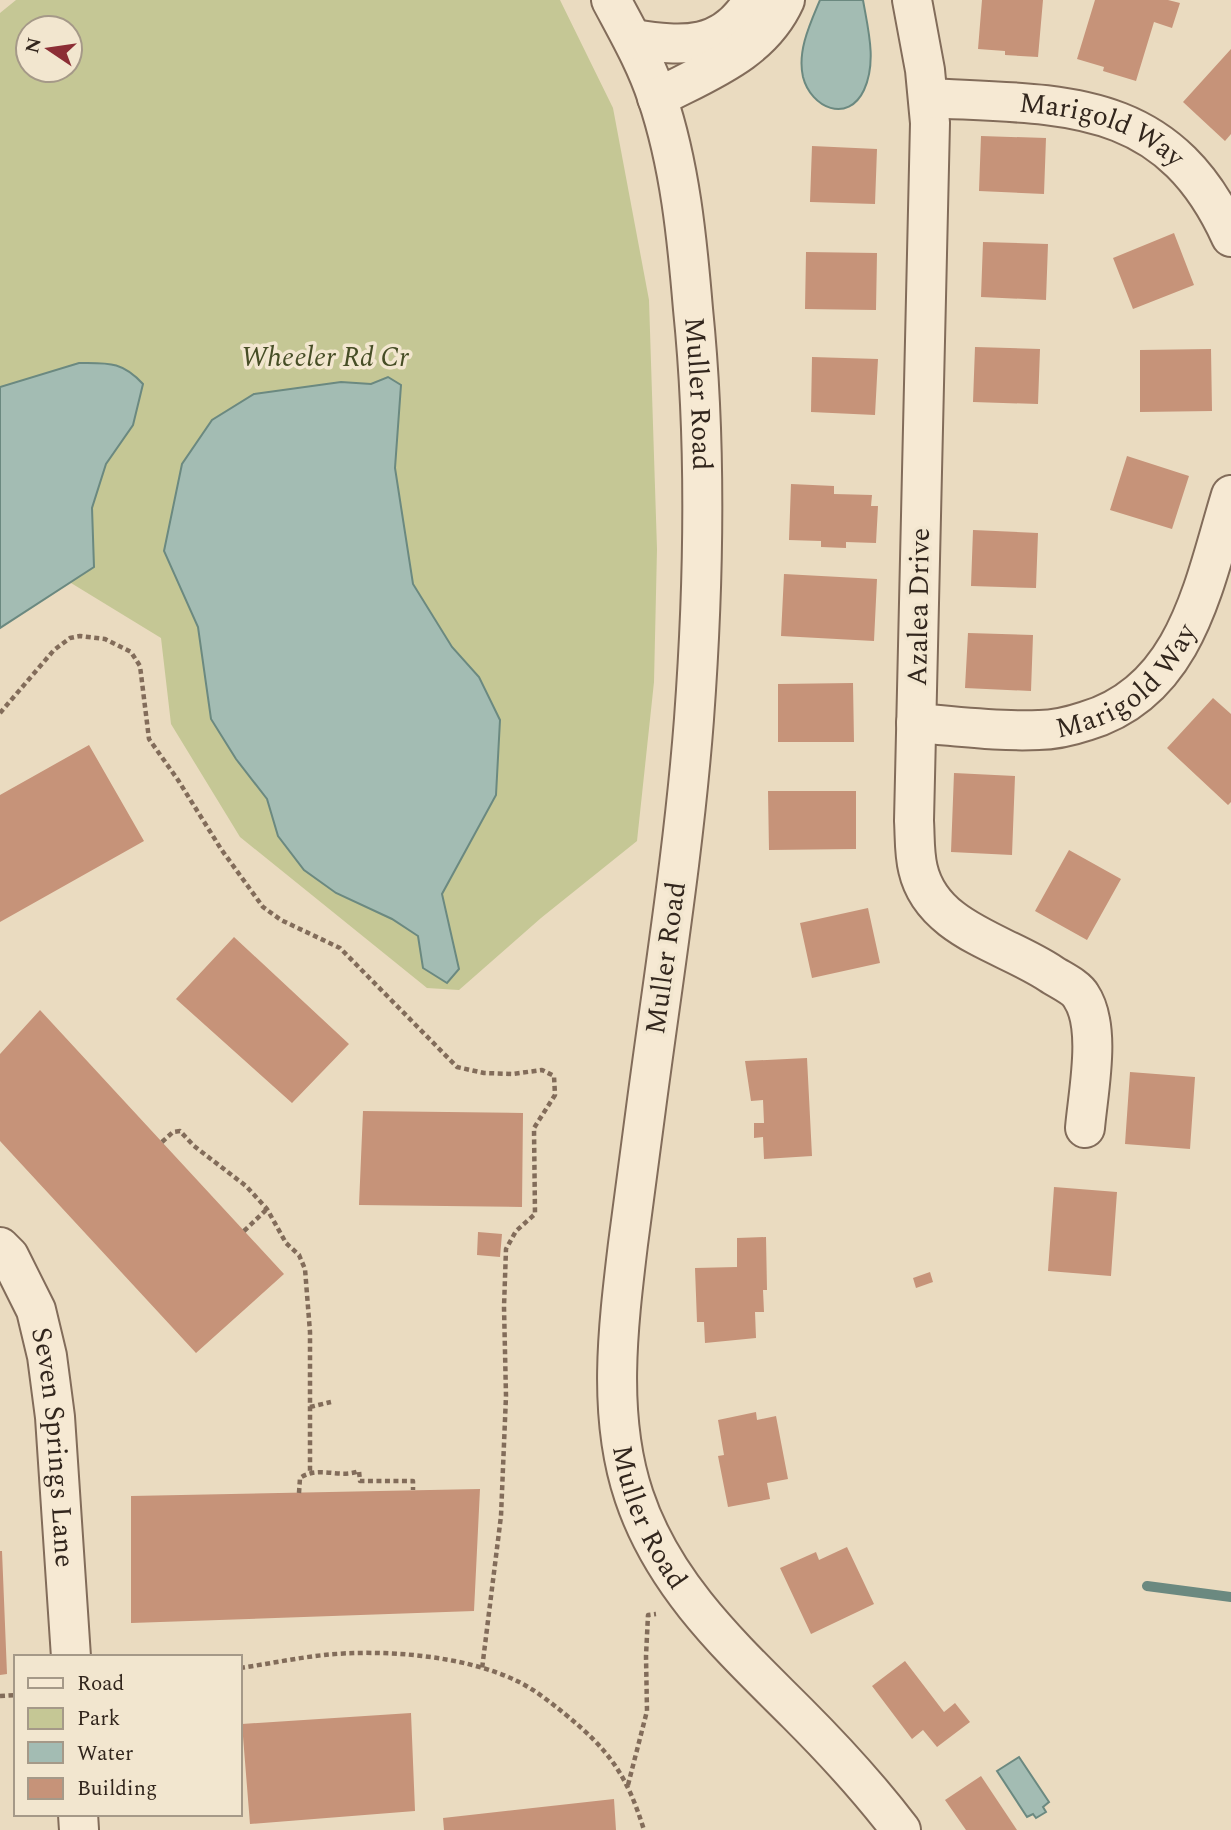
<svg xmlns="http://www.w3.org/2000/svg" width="1231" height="1830" font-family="Spectral,serif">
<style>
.green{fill:#c5c795;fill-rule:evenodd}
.water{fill:#a3bcb3;stroke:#6b8980;stroke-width:2}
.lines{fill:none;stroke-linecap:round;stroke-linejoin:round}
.stream{stroke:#6b8980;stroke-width:10}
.building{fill:#c69379}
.minor-casing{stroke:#826c5a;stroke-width:42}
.path{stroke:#826c5a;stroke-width:4.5;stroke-dasharray:5 3.5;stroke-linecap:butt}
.minor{stroke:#f6e9d3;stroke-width:38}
.labels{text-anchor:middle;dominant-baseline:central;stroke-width:7;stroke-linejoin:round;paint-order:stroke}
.street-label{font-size:28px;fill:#32261d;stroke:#f2e6cf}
.park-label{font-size:28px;font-style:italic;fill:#464d25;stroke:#f2e6cf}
</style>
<rect width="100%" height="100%" fill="#eadbc0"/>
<!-- green -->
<path class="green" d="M16 0H560L613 108 649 300 657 549 654 682 637 841 541 918 459 990 427 988 240 837 171 724 161 638 35 561 0 629V13ZM28 28H70V70H28Z"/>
<!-- water -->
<path class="water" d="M820 0H863C868 29 877 62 864 90 848 124 811 108 803 77 797 51 810 24 820 0Z
M79 363C108 363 122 361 143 384L133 425 106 464 92 508 94 567 0 628V387Z
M388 377 401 385 395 468 413 584 452 647 479 677 500 720 496 795 442 894 459 969 447 983 423 968 418 936 392 919 336 893 304 870 278 836 267 799 236 759 211 719 198 627 164 551 182 464 212 420 254 394 341 382 371 384Z
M1019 1757 1049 1802 1043 1807 1046 1812 1036 1818 1033 1814 1027 1817 997 1771Z"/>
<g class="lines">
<!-- stream -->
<path class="stream" d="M1147 1586 1231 1597"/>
</g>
<!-- building -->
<path class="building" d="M982 0H1043L1038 57 1005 55V51L978 49Z
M1095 0H1168L1180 3 1172 28 1154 22 1136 81 1103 71 1104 67 1077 59Z
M1231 49V134L1225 141 1183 102Z
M981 136 1046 138 1044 194 979 191Z
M812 146 877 149 875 204 810 202Z
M1174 233 1194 285 1133 309 1113 258Z
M983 242 1048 244 1046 300 981 297Z
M806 252 877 253 876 310 805 309Z
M975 347 1040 349 1038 404 973 402Z
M1211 349 1212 411 1140 412V350Z
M812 357 878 359 875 415 811 412Z
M1127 456 1189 476 1172 529 1110 510Z
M791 484 834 486V494L872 495 871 506H878L876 543 846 542V548L821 547V541L789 540Z
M973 530 1038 533 1036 588 971 586Z
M784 574 877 579 874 641 781 636Z
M968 633 1033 635 1031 691 965 688Z
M853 683 854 742H778V684Z
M1213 698 1231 714V802L1228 805 1167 748Z
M89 745 144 841 0 922V795Z
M954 773 1015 776 1012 855 951 852Z
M768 791H856V849L769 850Z
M1069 850 1121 879 1087 940 1035 911Z
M868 908 880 963 812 978 800 923Z
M234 937 349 1044 292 1103 176 999Z
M40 1010 284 1274 196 1353 0 1141V1054Z
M807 1058 812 1156 764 1159 763 1137 754 1138V1123H764L763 1100 751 1101 745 1061Z
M1130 1072 1195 1077 1190 1149 1125 1144Z
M363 1111 523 1113 522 1207 359 1205Z
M1054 1187 1117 1192 1111 1276 1048 1271Z
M478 1232 502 1234 500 1257 477 1255Z
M766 1237 767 1290H763L764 1312H755L756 1338 705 1343 704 1322H697L695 1268 737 1267V1238Z
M930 1272 933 1282 916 1288 913 1278Z
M756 1412 757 1420 776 1416 788 1479 767 1483 770 1499 728 1507 718 1456 724 1455 718 1420Z
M480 1489 474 1611 131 1623V1496Z
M847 1547 874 1604 811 1634 780 1568 816 1552 819 1560Z
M0 1551H2L7 1674 0 1675Z
M905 1661 944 1712 955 1703 970 1722 937 1747 923 1730 912 1739 872 1686Z
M411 1713 415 1811 250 1824 242 1724Z
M981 1776 1017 1830H966L945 1800Z
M614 1799 616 1830H444L443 1818Z"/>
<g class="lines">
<defs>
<g id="minor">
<path id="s1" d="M611 0C628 32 646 63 657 97 680 165 687 238 693 309 707 446 704 583 694 719 684 850 663 979 646 1108 640 1153 634 1199 628 1244 618 1327 607 1416 634 1496 664 1586 732 1648 797 1713 834 1750 869 1788 901 1830"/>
<path d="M912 0 925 70 930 123 914 821C915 836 914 853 918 869 932 930 1005 943 1051 974 1060 980 1076 987 1081 996 1102 1027 1088 1092 1085 1128"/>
<path d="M633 39C683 47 724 50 753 0"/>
<path d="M657 98C706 72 761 53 785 0"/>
<path id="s2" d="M929 98C1061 105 1167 96 1231 237"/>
<path id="s3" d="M916 723C957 726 998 732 1039 730 1055 730 1071 726 1086 721 1187 691 1204 583 1231 495"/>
<path id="s4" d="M0 1247 9 1256 36 1310 47 1356 55 1417 71 1657"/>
<path d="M78 1814 79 1830"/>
</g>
</defs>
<!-- minor casing -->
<use href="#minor" class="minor-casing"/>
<!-- path -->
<path class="path" d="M0 713 54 650 70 638 80 636 105 639 131 652 140 666 149 739 178 780 221 849 263 907 281 920 340 948 457 1067 484 1073 512 1074 542 1070 554 1076 555 1095 534 1128 535 1214 516 1231 506 1249 504 1307 506 1396 501 1516 482 1669
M162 1142 173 1132 180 1131 194 1146 246 1186 267 1209 286 1243 299 1255 305 1269 310 1332V1472
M244 1231 267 1209
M310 1407 331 1402
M299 1493 300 1478C319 1465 339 1479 359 1471L360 1481H413V1490
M240 1668C268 1664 296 1658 324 1655 382 1649 464 1655 517 1681 534 1689 550 1702 565 1714 609 1750 627 1775 644 1830
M0 1696 16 1695
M628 1785 647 1711 646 1656 648 1615 656 1614"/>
<!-- minor -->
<use href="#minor" class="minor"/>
</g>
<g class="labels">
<!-- street labels -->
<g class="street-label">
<text stroke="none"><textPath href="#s2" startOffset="178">Marigold Way</textPath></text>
<text stroke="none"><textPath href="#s1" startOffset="408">Muller Road</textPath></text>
<text transform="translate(919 607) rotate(-89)">Azalea Drive</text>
<text stroke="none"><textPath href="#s3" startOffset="228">Marigold Way</textPath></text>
<text transform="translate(666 958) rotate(-82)">Muller Road</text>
<text stroke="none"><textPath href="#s4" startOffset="212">Seven Springs Lane</textPath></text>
<text stroke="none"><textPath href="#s1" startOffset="1542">Muller Road</textPath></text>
</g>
<!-- park labels -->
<g class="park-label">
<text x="325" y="357">Wheeler Rd Cr</text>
</g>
</g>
<!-- legend -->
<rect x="14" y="1655" width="228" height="161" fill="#f2e6cf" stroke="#a59988" stroke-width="2"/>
<rect x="28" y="1678" width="35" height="10" fill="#f6e9d3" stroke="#a59988" stroke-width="2"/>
<text x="77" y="1690" font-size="21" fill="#32261d">Road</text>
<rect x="28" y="1708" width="35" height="21" fill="#c5c795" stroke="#a59988" stroke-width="2"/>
<text x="77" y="1725" font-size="21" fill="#32261d">Park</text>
<rect x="28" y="1742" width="35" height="21" fill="#a3bcb3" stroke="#a59988" stroke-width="2"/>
<text x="77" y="1760" font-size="21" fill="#32261d">Water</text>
<rect x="28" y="1778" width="35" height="21" fill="#c69379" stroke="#a59988" stroke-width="2"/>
<text x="77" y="1795" font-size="21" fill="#32261d">Building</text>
<!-- north arrow -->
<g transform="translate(49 49) rotate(283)"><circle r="33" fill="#f2e6cf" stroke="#a59988" stroke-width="2"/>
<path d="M0-5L12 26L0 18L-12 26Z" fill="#8c2e35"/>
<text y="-10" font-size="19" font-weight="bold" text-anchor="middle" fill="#32261d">N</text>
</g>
</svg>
